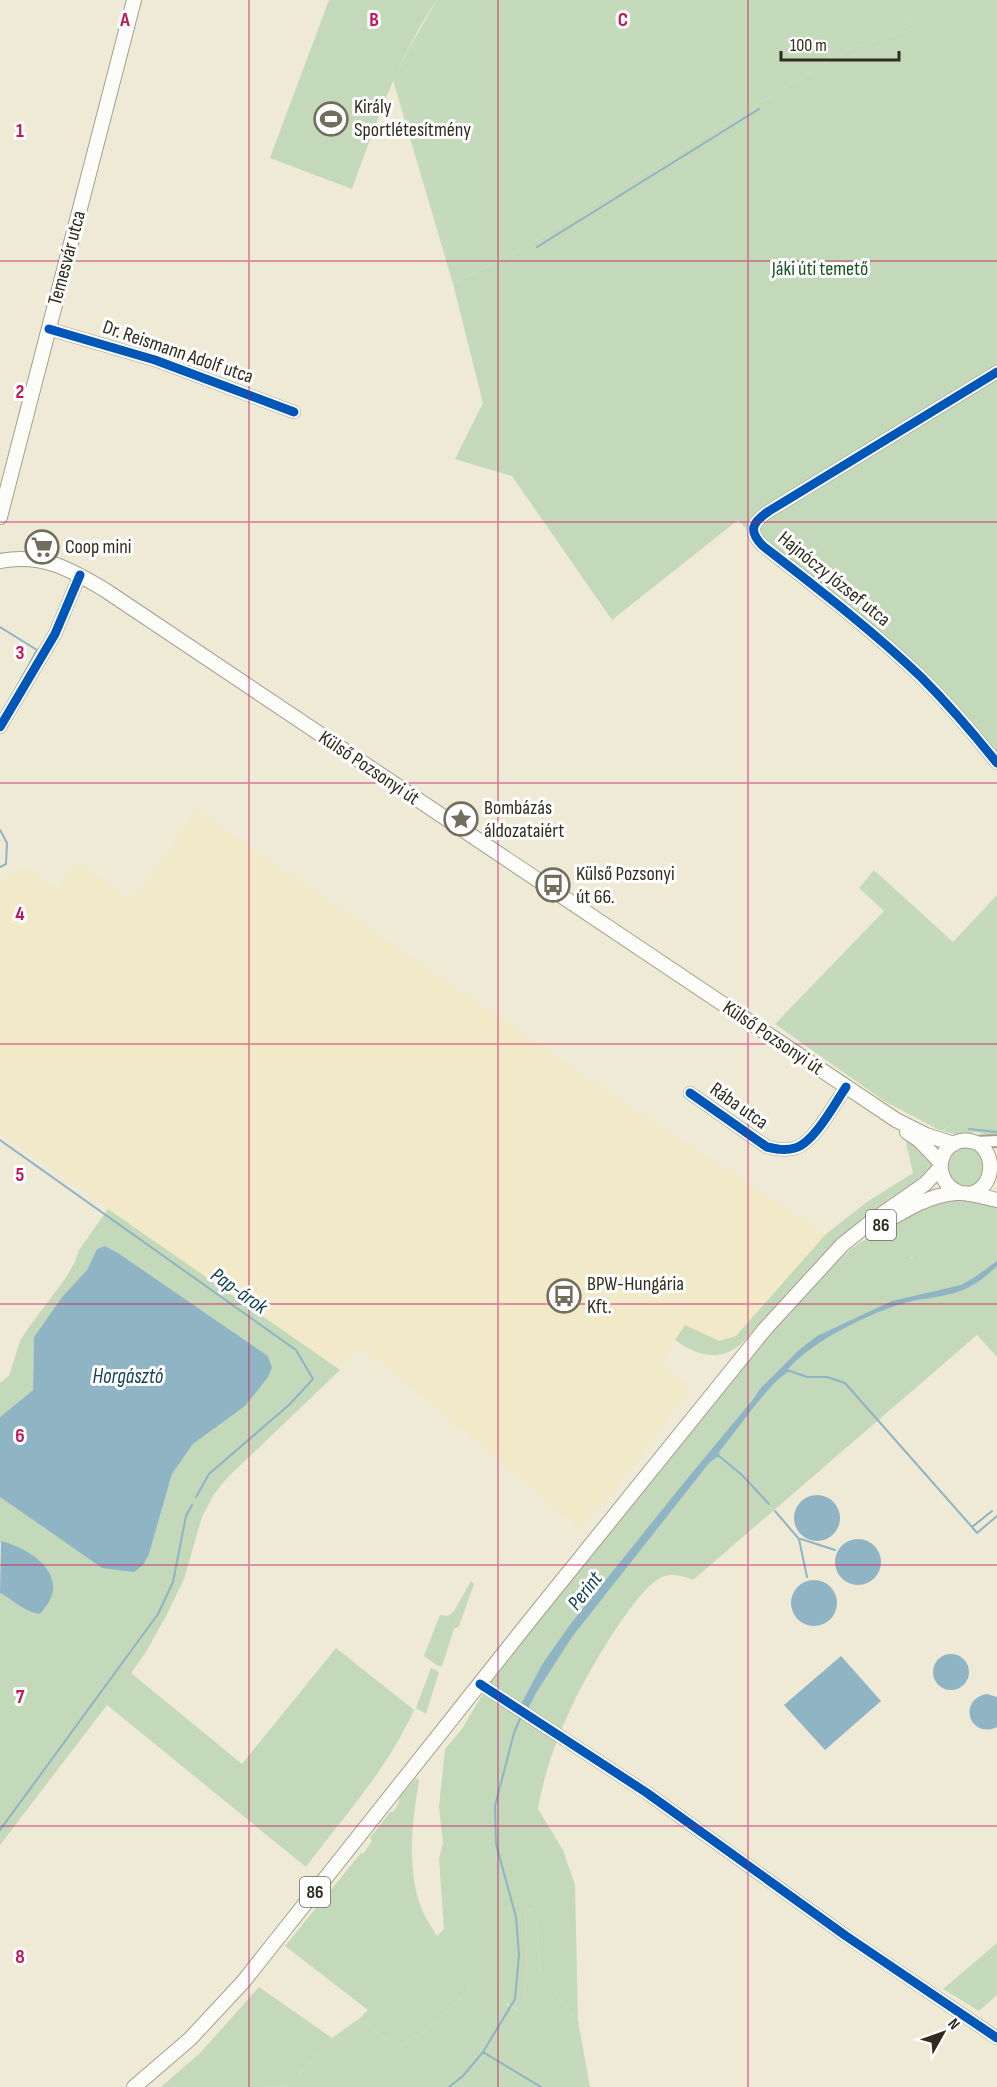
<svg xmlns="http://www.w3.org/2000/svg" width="997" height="2087" font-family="'Sofia Sans Condensed',sans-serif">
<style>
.built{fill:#f1e9c8}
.green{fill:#c3d9b9;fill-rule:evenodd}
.forest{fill:#c4daba}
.water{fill:#8fb4c4}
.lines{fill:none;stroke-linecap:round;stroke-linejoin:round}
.stream{stroke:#8fb4c4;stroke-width:2}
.minor-casing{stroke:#a3a090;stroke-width:14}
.major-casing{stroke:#a3a090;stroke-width:16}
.minor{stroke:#fcfcf9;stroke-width:10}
.major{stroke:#fcfcf9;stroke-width:14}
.cycleway-casing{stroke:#fff;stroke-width:13}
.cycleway{stroke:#0057b8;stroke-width:9}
.grid{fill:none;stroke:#c2185b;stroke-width:1.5;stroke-opacity:0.55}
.labels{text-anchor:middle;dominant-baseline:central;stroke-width:6;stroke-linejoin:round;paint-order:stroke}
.shield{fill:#fff;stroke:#6e6b62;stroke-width:1.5}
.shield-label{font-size:18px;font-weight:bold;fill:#302c1e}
.poi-label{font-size:20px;fill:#302c1e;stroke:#fff;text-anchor:start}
.street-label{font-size:20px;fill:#302c1e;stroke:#fff}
.park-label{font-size:20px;fill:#155622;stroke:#fff}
.water-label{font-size:21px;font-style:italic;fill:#144259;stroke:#fff}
.grid-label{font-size:20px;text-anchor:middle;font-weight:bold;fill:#c2185b;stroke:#fff;stroke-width:6;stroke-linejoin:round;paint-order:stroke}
</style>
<rect width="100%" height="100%" fill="#eeead6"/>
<!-- built -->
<path class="built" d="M196 810 623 1102 826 1234 734 1338 719 1341 685 1326 660 1364 686 1382 687 1392 624 1478 579 1528 397 1375 361 1348 336 1367 0 1133V880L25 867 58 890 77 862 134 901Z"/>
<!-- green -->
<path class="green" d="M329 0H437C397 58 376 124 352 189L270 158Z
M902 0H997V751L992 756 941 697 763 546 738 520 612 620 512 476 455 459 483 403 453 284 519 250 847 50 912 29Z
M972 1119 997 1123V1137L975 1132 959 1135 942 1131 957 1122Z
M912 1136 934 1157 935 1171 830 1249 739 1346C717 1362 696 1355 675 1340L685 1325 719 1341 736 1336 826 1234 867 1202 913 1173 906 1143Z
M966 1145 985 1154 984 1182 969 1190 947 1179 949 1153Z
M940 1198 997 1203V1357L977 1335 693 1580C682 1576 674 1573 662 1577 636 1588 586 1676 573 1704 557 1736 544 1773 538 1809L563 1850 575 1885 578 2021 559 1998 549 1977 541 1974 537 1919 532 1909 525 1912 527 1972 521 2012 463 1977 469 1989 426 2031 396 2047 360 2018 368 2010 285 1946 361 1853 363 1854 372 1841 370 1838 390 1812H393L398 1805 400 1797 416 1778 419 1780C413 1818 407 1860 418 1898 421 1911 430 1925 437 1936L444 1929 439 1859 443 1843 439 1807 445 1749 462 1729 497 1670 774 1327 830 1268 851 1249 891 1222ZM914 1230 973 1240 908 1259 918 1253 923 1247 919 1241 900 1239Z
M108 1209 340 1370 227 1478 214 1494 202 1517 184 1579 166 1616 146 1652 131 1673 242 1764 336 1648 414 1710C388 1768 344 1816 306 1867L107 1705 0 1845V1593C13 1600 26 1613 40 1614L46 1608 51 1598 0 1542V1497L102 1568 149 1554 172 1474 193 1444 245 1406 272 1367 268 1356 118 1253 105 1246 97 1249 87 1270 62 1297 34 1337 33 1390 0 1417V1383L9 1376 20 1341 29 1327 65 1279 75 1262 79 1250Z
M440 1615 448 1616 450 1624 454 1629 442 1666H438L424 1656Z
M431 1668 439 1672 426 1714 416 1708Z
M259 1987 332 2038 289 2085 265 2087H161L201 2052Z"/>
<!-- forest -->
<path class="forest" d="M437 0H902L912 29 847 50 519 250 453 284 393 80 408 50Z
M874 870 953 942 997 895V1123C970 1120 966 1116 941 1131L884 1101 775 1024 884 911 859 888Z
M934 1215 952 1236 964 1231 973 1239 985 1237 992 1245 961 1268 912 1280 906 1278C903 1256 912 1261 923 1247L919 1241 905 1247 900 1239 913 1230 922 1217Z
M471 1581 474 1584 459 1626 454 1629 450 1624 448 1616 454 1611Z
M533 1909 537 1919 541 1974 549 1976 559 1998 578 2021 590 2087H265L289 2085 332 2038 360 2018 396 2047 426 2031 469 1989 462 1977 478 1976 483 1982V1988L493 1983 503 1985 508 1992 506 2004 521 2012 527 1972 525 1912Z
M997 1943V1995L979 2011 943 1989Z"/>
<!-- water -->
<path class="water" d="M105 1246 118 1253 268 1356 272 1367 268 1377 245 1406 193 1444 172 1474 149 1554 143 1565 134 1572 102 1568 0 1497V1417L33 1390 34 1337 62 1297 87 1270 97 1249Z
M997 1261V1266C989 1273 981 1281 971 1286 952 1297 929 1297 908 1302 873 1311 812 1341 788 1369L791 1371C775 1374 732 1437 719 1452L720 1457H717L709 1463 572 1637 536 1693 524 1717 517 1712 543 1663 572 1622 682 1485 755 1397 759 1390 799 1350 817 1336 892 1301 961 1285 975 1277Z
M794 1518a23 23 0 1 1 46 0a23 23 0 1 1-46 0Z
M835 1562a23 23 0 1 1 46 0a23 23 0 1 1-46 0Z
M1 1541C35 1550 74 1579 40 1614 26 1613 13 1600 0 1593Z
M791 1603a23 23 0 1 1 46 0a23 23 0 1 1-46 0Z
M933 1672a18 18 0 1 1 36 0a18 18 0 1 1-36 0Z
M841 1656 881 1701 825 1750 784 1705Z
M987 1694 997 1697V1727C969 1740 957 1699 987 1694Z"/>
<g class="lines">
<!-- stream -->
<path class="stream" d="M537 247 759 109
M0 627 37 650 4 710
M0 830 7 843 6 864 0 867
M969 1129 997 1132
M0 1140 296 1350 313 1379 290 1404 209 1474 196 1497
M790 1371 807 1377H827L845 1383 972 1527 992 1511
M719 1456 742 1475 769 1504
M775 1511 799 1539 807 1577
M972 1527 977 1533 997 1516
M801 1539 835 1550
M0 1830 158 1614 173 1582 186 1516 192 1505
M483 2052 541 2087
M449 2087 463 2076 483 2052 515 1999 519 1955 516 1917 496 1844 495 1806 514 1733 522 1714"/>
<defs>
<path id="minor" d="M49 329 155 360 294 412
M997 372 769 511C753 522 747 530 763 546 817 588 872 630 921 677 948 704 973 733 997 763
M0 727 55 634 80 575
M690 1093 767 1147C776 1149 785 1151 795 1148 814 1143 835 1103 846 1087
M977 1142 997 1141
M480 1684 647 1793 846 1936 997 2038"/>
<path id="major" d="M0 517 134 0
M0 561C42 553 70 569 105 590L896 1120 926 1135 954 1144
M907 1132 919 1140 941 1163
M958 1192C929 1179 939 1136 971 1141 997 1146 997 1190 968 1194
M879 1226C902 1212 928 1195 956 1193 969 1192 984 1197 997 1200
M134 2087 190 2039 243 1982 531 1619 765 1329 842 1245 872 1221 925 1184 940 1168"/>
</defs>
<!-- minor casing -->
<use href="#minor" class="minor-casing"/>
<!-- major casing -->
<use href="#major" class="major-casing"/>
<!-- minor -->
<use href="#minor" class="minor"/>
<!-- major -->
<use href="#major" class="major"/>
<defs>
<path id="cycleway" d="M49 329 155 360 294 412
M997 372 769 511C753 522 747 530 763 546 817 588 872 630 921 677 948 704 973 733 997 763
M0 727 55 634 80 575
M690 1093 767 1147C776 1149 785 1151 795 1148 814 1143 835 1103 846 1087
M480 1684 647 1793 846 1936 997 2038"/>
</defs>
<!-- cycleway casing -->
<use href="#cycleway" class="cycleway-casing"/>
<!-- cycleway -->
<use href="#cycleway" class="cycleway"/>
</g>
<!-- grid -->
<path class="grid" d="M249 0V2087M498 0V2087M748 0V2087M0 261H997M0 522H997M0 783H997M0 1044H997M0 1304H997M0 1565H997M0 1826H997"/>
<!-- icons -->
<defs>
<symbol id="stadium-ring" viewBox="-11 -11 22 22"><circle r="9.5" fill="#fff" stroke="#726e5e" stroke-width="1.5"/><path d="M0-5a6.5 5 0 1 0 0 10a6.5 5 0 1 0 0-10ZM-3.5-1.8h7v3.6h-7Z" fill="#726e5e"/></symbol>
<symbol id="supermarket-ring" viewBox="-11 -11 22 22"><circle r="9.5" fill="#fff" stroke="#726e5e" stroke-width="1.5"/><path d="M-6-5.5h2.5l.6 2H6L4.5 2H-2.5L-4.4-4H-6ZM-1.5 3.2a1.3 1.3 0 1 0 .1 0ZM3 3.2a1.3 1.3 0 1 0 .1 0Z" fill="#726e5e"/></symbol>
<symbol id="sight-ring" viewBox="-11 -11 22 22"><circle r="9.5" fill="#fff" stroke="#726e5e" stroke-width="1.5"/><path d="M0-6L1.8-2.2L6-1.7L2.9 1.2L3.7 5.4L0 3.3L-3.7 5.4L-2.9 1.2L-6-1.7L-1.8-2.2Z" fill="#726e5e"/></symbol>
<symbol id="bus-ring" viewBox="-11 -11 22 22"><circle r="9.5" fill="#fff" stroke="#726e5e" stroke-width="1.5"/><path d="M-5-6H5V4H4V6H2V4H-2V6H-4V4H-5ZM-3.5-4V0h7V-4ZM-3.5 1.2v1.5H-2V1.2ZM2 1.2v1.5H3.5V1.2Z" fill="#726e5e"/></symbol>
</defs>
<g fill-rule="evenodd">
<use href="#stadium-ring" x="312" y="100" width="38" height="38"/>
<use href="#supermarket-ring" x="23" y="528" width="38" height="38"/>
<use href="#sight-ring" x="442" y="800" width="38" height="38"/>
<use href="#bus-ring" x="534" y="866" width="38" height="38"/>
<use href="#bus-ring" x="545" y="1277" width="38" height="38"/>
</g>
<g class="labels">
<!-- shield labels -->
<g class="shield">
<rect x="866" y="1210" width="30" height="30" rx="4.5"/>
<rect x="300" y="1877" width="30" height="30" rx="4.5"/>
</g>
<g class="shield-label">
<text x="881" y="1225">86</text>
<text x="315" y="1892">86</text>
</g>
<!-- poi labels -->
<g class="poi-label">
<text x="354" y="107">Király<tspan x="354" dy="23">Sportlétesítmény</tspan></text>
<text x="65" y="547">Coop mini</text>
<text x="484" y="808">Bombázás<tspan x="484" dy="23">áldozataiért</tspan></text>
<text x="576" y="874">Külső Pozsonyi<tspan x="576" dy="23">út 66.</tspan></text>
<text x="587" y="1284">BPW-Hungária<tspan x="587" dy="23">Kft.</tspan></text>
</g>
<!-- street labels -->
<g class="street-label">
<text transform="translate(67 258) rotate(-75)">Temesvár utca</text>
<text transform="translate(178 352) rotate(19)">Dr. Reismann Adolf utca</text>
<text transform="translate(834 579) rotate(39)">Hajnóczy József utca</text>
<text transform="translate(369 768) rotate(34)">Külső Pozsonyi út</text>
<text transform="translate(773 1038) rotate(34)">Külső Pozsonyi út</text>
<text transform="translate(739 1106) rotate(35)">Rába utca</text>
</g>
<!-- park labels -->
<g class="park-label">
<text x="820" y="269">Jáki úti temető</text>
</g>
<!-- water labels -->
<g class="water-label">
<text transform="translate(239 1291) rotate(35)">Pap-árok</text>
<text x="128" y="1376">Horgásztó</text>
<text transform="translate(585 1591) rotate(-52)">Perint</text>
</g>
</g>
<g class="grid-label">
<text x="125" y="26">A</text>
<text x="374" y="26">B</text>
<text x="623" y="26">C</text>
<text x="20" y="137">1</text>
<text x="20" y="398">2</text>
<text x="20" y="659">3</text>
<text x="20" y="920">4</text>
<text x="20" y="1181">5</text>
<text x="20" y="1442">6</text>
<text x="20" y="1703">7</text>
<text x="20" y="1963">8</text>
</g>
<!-- north arrow -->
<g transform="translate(943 2033) rotate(50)" stroke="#ffffff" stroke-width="4.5" paint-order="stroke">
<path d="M0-4.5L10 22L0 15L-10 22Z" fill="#302c1e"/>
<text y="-9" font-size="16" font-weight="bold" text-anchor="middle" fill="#302c1e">N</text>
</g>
<!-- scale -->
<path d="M781 51v9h118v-9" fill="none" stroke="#302c1e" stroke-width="3"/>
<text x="790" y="51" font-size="18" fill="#302c1e" stroke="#ffffff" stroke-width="4.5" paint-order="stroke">100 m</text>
</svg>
